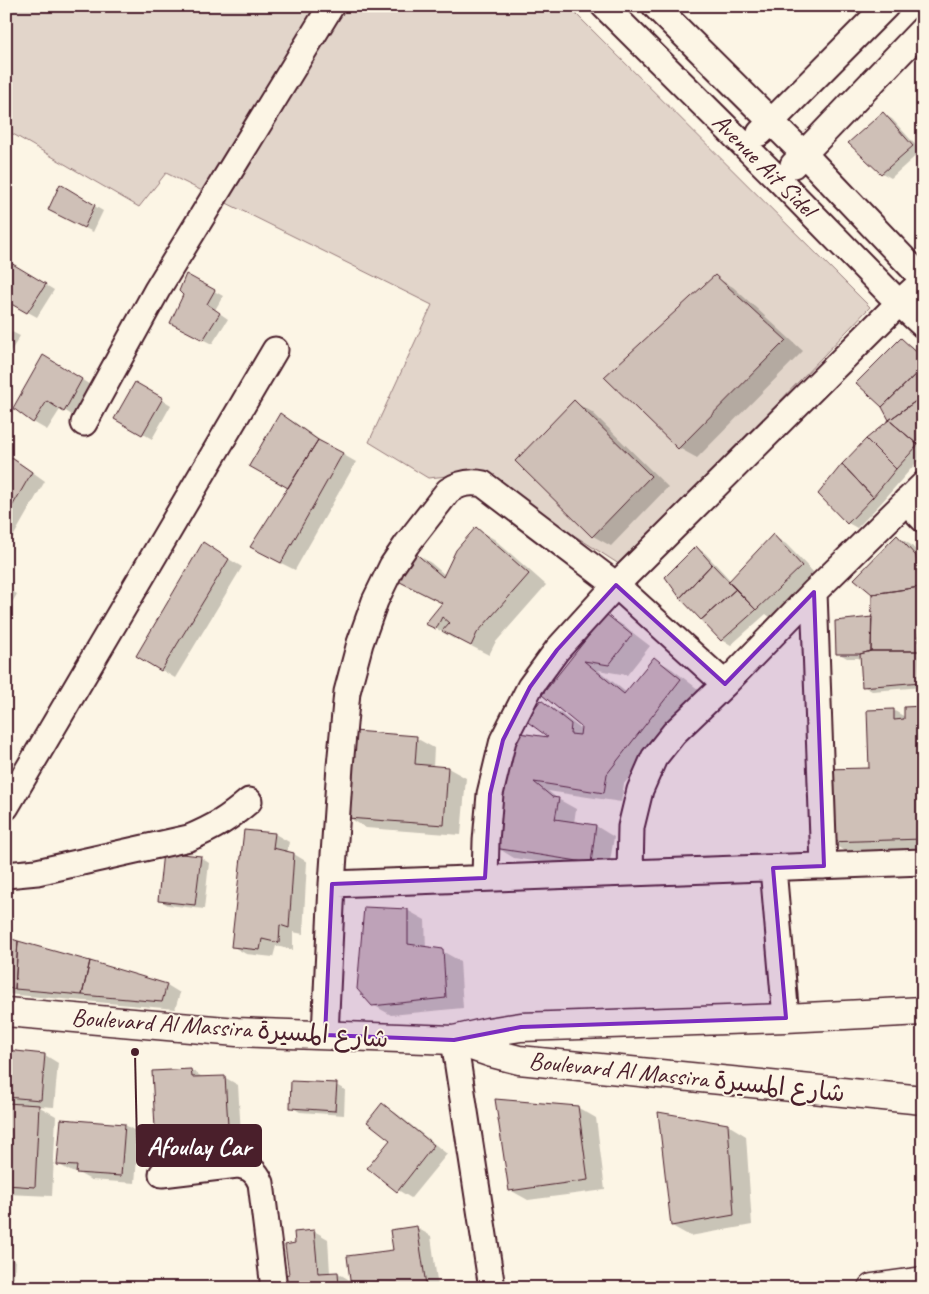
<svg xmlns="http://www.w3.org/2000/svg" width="929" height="1294" font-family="Caveat,'Playpen Sans Arabic',sans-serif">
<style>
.green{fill:#e2d5ca;stroke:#967a7a}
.shadow{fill:#0003}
.building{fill:#cfc0b7;stroke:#4a1f2b}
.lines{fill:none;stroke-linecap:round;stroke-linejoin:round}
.minor-casing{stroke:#4a1f2b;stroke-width:29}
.secondary-casing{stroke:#4a1f2b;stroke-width:31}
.primary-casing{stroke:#4a1f2b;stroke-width:31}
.minor{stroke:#fcf5e5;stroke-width:25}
.secondary{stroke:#fcf5e5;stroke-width:28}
.primary{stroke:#fcf5e5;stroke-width:28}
.marked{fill:#7b2cbf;fill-opacity:0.2;stroke:#7b2cbf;stroke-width:4;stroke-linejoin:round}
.labels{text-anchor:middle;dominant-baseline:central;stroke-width:4;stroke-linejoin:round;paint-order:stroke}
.street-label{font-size:25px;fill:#4a1f2b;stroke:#fcf5e5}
.leader{fill:none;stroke:#4a1f2b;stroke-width:2}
.callout-dot{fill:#4a1f2b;stroke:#fcf5e5;stroke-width:2}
.callout{fill:#4a1f2b;stroke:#4a1f2b;stroke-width:2}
.callout-label{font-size:26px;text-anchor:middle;font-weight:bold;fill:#fff}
</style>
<rect width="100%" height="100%" fill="#fcf5e5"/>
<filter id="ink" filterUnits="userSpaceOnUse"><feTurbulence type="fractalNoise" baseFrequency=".02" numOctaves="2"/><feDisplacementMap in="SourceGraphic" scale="10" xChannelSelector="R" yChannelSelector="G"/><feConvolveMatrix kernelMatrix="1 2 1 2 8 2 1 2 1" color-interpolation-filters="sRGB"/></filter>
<g filter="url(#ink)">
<!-- green -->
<path class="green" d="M6 6H568L870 307 622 566 477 473 428 478 369 442 432 305 166 173 139 207 6 130Z"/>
<!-- shadow -->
<path class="shadow" d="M883 114 892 119 921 151 891 178 882 173Z
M60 186 103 211 93 232 59 215Z
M6 261 54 290 37 317 6 300Z
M187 276 223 296 215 310 228 319 212 344 180 328Z
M715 277 733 287 803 351 697 458 679 448Z
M6 329 20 336 6 359Z
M901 340 915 348 923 355V455L882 502 857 528 848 523 820 494 891 421Z
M57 364 95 388 78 419 61 408 47 430 33 422Z
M136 383 171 405 152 439 116 418Z
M574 402 592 412 668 487 611 546 593 536Z
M280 414 294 422 328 446 356 462 295 570 265 555 290 488Z
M6 453 45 481 13 537 6 533Z
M476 529 494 539 546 585 495 643 489 655 455 638 454 639 427 623 443 604 393 578 413 552 431 563 445 575Z
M773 536 786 544 815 574 770 617 766 614 731 645 722 640 696 548 705 553 731 581Z
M898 537 911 545 923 558V687L872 691 863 686 862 658H847L838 653 871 618Z
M217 552 242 567 175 678 138 656Z
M6 588 17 594 6 613Z
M606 615 624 626 650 646 627 675 598 670 627 693 654 658 672 669 699 690 624 784 621 802 548 791 558 799 576 809 574 823 596 826 614 837 608 873 514 858 496 847 552 739 541 702 559 712 582 730 583 726 543 695Z
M923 708V849L846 852 828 841 871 769 893 710 905 717Z
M416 738 434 748 433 767 448 768 466 778 461 835 366 828 348 817Z
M246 831 275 834 289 842 287 853 294 854 307 862 303 934 293 932V950L276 946 273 957 246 954 232 946Z
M200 857 209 863 204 909 168 905 159 900Z
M407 910 425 920 426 948 442 951 460 961 463 1008 391 1015 373 1005Z
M6 938 167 985 180 993 175 1009 6 994Z
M6 1052 45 1055 58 1063 54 1107 38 1106 56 1116 52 1196 6 1194Z
M191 1070 204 1078 224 1077 238 1085 242 1150 171 1154 157 1146Z
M336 1085 345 1090 344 1115 300 1112 291 1107Z
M382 1105 396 1113 447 1154 411 1198 398 1190 391 1140Z
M577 1107 596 1118 605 1190 528 1200 510 1190Z
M62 1120 125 1125 139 1133 135 1183 91 1180 78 1173 72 1172 58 1164Z
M728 1125 746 1136 752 1225 690 1236 672 1226Z
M417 1228 431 1236 438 1288H286L290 1275 296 1244 314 1231 328 1239 330 1273H338L351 1281 394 1251Z
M6 1256 15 1261 13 1288H6Z"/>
<!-- building -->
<path class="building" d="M883 112 913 146 881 174 848 143Z
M60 184 95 205 84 228 48 210Z
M6 260 46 284 27 313 6 301Z
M186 274 215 290 207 304 220 313 203 340 170 323 183 295 179 291Z
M715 275 786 340 678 449 604 377Z
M901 338 923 358V367L882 407 856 383Z
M43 355 82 379 64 412 47 401 33 423 13 408Z
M923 367V396L889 420 882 407Z
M135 382 163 398 142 435 114 419Z
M923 396V441L918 445 889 420Z
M574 400 651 476 592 537 515 461Z
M280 413 318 440 288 488 249 466Z
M889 420 918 445 896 469 866 439Z
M866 439 896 469 873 497 842 464Z
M318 440 343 453 281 563 250 547Z
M6 454 32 472 6 517Z
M842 464 873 497 847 524 818 494Z
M476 527 529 574 477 633 471 646 442 631 449 623 442 617 436 629 425 624 442 603 392 578 413 551 443 577 456 550Z
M773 534 802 566 756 610 728 582Z
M897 535 916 556 920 587 872 594 854 579Z
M203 542 229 559 161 671 136 656Z
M696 546 712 564 680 598 665 577Z
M712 564 736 589 701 620 680 598Z
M920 587 919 651H871L872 594Z
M736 589 756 610 721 641 701 620Z
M606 614 632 635 609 665 584 661 624 694 654 657 681 679 607 774 604 793 534 782 552 797 559 798 555 819 596 825 591 863 494 848 512 732 548 737 525 720 541 700 571 724 570 734 580 735 581 727 542 695Z
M872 617 871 651 860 654H836L835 621Z
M871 651H919L921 682 862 687 860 654Z
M923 706V839L827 842 825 769 869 768 867 710 894 709V720L904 719V707Z
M354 731 417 736 415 764 448 767 444 825 347 818Z
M244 830 275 833 273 848 294 853 289 928 280 925 279 943 262 939 260 950 231 947Z
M163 852 201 856 195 905 158 901Z
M364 907 408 909V944L443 949 446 998 372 1006 357 989Z
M6 937 18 941 15 989 6 988Z
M18 941 90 961 82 995 15 989Z
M90 961 167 984 162 1002 82 995Z
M6 1050 45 1054 41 1100 6 1097Z
M191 1069 192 1077 225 1076 229 1142 156 1147 152 1071Z
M291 1081 337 1083 335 1111 290 1108Z
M495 1099 578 1106 588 1180 509 1191Z
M6 1103 39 1105 35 1187 6 1185Z
M382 1103 434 1145 397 1192 367 1168 390 1140 367 1122Z
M658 1112 728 1124 734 1215 671 1226Z
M61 1119 125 1124 121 1176 76 1173 77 1166 57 1165Z
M417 1226 426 1285 404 1288H351L347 1256 393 1250 390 1230Z
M314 1230 318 1273 338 1272 339 1288H285L284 1275 289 1274 285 1245 295 1243 294 1232Z"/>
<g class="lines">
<defs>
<path id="minor" d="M604 6 779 180 899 303 923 325
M655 6 803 153 923 279
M760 133 886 6
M793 165 923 29
M84 423 157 290 331 6
M906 501 923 519
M814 592 824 866
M6 807 275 350
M773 868 786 1018
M630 873 631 827 640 790 654 758 674 733 725 684 814 592 923 485
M6 875 37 872 189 838C215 827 228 819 249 801
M485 878 486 841 490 794 503 740 530 687 557 650 616 585 899 303 923 281
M332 884 923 862
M325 1035 332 884 340 766 347 692 360 643 375 601 392 566 407 544 448 491C460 483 470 481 483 484L616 585 725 684
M454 1040 492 1288
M162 1174 237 1165C250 1167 256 1171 261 1183L274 1288"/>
<path id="secondary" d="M6 1012 237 1032 454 1040 492 1053 519 1060 923 1100
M454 1040 488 1032 521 1027 786 1018 923 1011"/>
<path id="primary" d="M872 1288 923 1281"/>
</defs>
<!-- minor casing -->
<use href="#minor" class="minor-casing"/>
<!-- secondary casing -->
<use href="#secondary" class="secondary-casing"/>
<!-- primary casing -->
<use href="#primary" class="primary-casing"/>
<!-- minor -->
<use href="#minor" class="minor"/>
<!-- secondary -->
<use href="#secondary" class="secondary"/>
<!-- primary -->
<use href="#primary" class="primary"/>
</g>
</g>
<!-- marked area -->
<path class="marked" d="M616 585 725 684 814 592 824 866 773 868 786 1018 521 1027 454 1040 325 1035 332 884 485 878 490 794 503 740 530 687 557 650Z"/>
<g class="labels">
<!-- street labels -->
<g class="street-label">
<text transform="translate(764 165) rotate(45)">Avenue Ait Sidel</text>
<text transform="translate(230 1028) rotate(4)">Boulevard Al Massira شارع المسيرة</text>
<text transform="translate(687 1077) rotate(6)">Boulevard Al Massira شارع المسيرة</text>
</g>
</g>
<!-- callouts -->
<path class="leader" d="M135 1052L137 1145"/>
<circle class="callout-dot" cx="135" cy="1052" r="5"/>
<rect class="callout" x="137" y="1125" width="124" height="41" rx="5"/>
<g class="callout-label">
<text x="199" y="1155">Afoulay Car</text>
</g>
<!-- margin -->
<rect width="929" height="1294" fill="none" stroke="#fcf5e5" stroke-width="25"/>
<rect x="12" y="12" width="904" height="1269" fill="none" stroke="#4a1f2b" stroke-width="2" filter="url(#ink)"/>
</svg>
